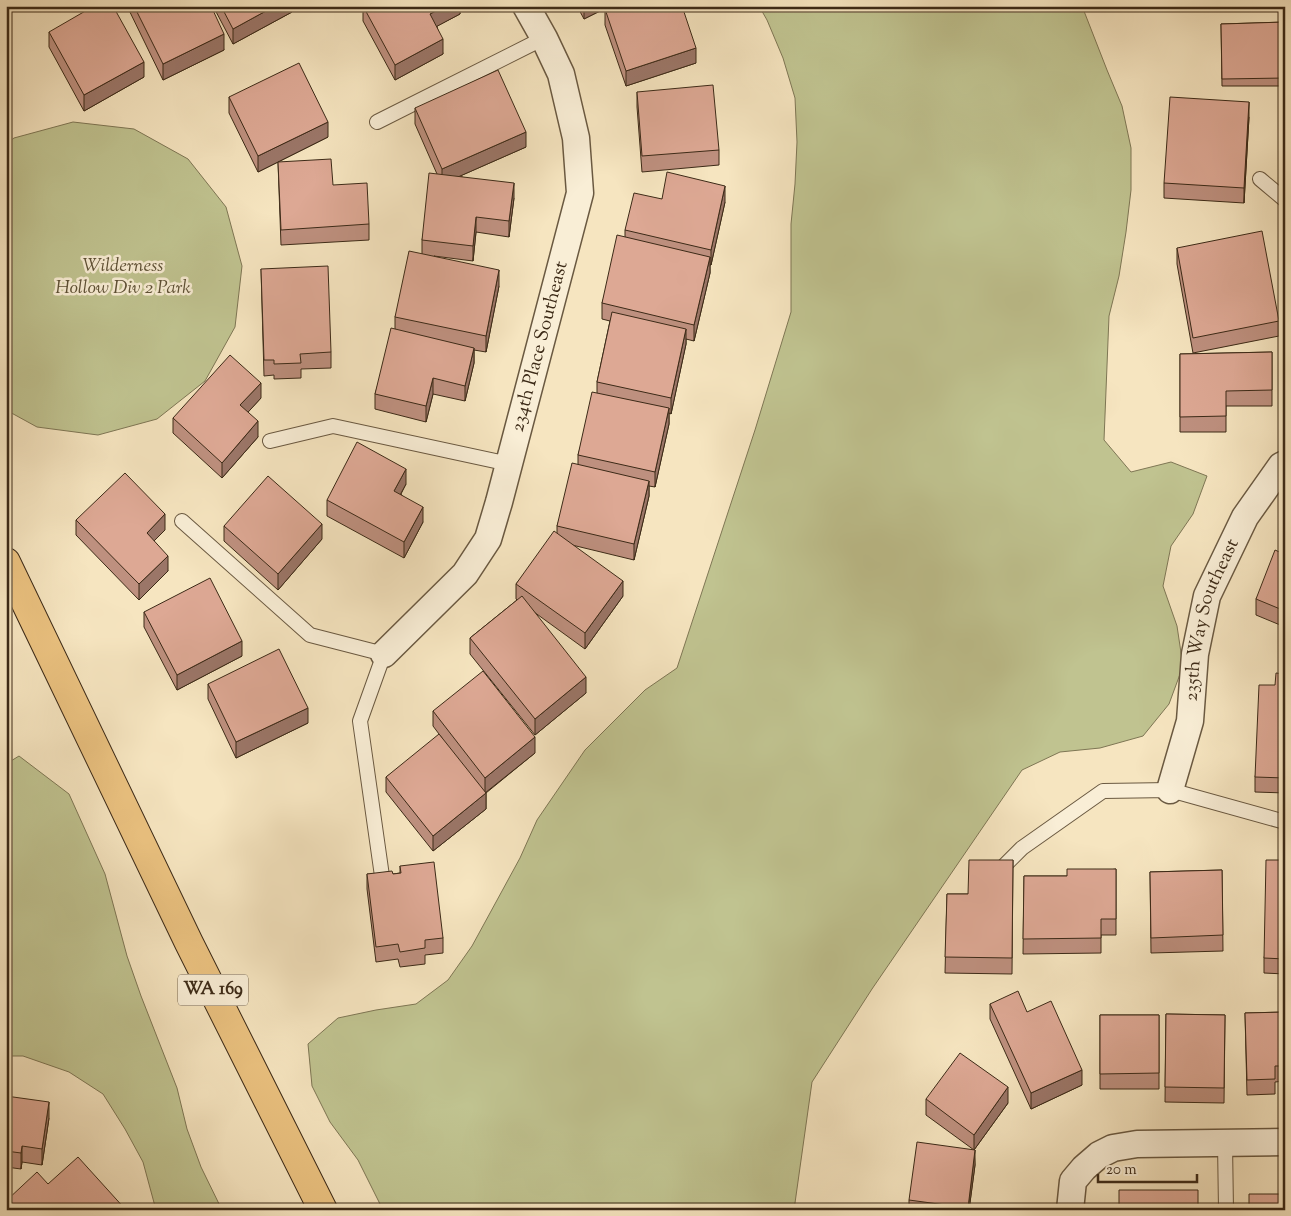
<svg xmlns="http://www.w3.org/2000/svg" width="1291" height="1216" font-family="'Sorts Mill Goudy',serif">
<style>
.green{fill:#c0c390;stroke:#7e7654}
.lines{fill:none;stroke-linecap:round;stroke-linejoin:round}
.lane-casing{stroke:#6a5941;stroke-width:16}
.street-casing{stroke:#6a5941;stroke-width:29}
.primary-casing{stroke:#3c2a17;stroke-width:30}
.lane{stroke:#f9eed6;stroke-width:14}
.street{stroke:#f9eed6;stroke-width:26}
.primary{stroke:#ebc280;stroke-width:28}
.wall{fill:#be907f;stroke:#3c2a17}
.shaded-wall{fill:#9b7668;stroke:#3c2a17}
.building{fill:#dda894;stroke:#3c2a17}
.labels{text-anchor:middle;dominant-baseline:central;stroke-width:5;stroke-linejoin:round;paint-order:stroke}
.shield{fill:#f9eed6;stroke:#756550;stroke-width:1}
.shield-label{font-size:18px;font-weight:bold;fill:#3c2a17}
.park-label{font-size:19px;font-style:italic;fill:#5d5035;stroke:#f9eed6}
.street-label{font-size:19px;fill:#3c2a17;stroke:#f9eed6}
</style>
<rect width="100%" height="100%" fill="#f6e5c0"/>
<filter id="stains"><feTurbulence type="fractalNoise" baseFrequency=".004" numOctaves="4"/><feColorMatrix values="0 0 0 0 .2 0 0 0 0 .09 0 0 0 0 .02 0 0 0 .5 -.17"/></filter>
<radialGradient id="worn" r=".72"><stop offset=".6" stop-color="#630" stop-opacity="0"/><stop offset="1" stop-color="#630" stop-opacity=".3"/></radialGradient>
<!-- green -->
<path class="green" d="M759 6H1082L1107 70 1122 106 1131 148V190L1126 232 1119 276 1109 316 1104 440 1131 472 1171 462 1207 476 1193 514 1171 546 1163 586 1177 626 1183 666 1169 704 1143 736 1100 748 1060 752 1022 770 872 989 812 1082 794 1210H383L358 1160 330 1122 312 1086 308 1044 338 1018 376 1010 416 1004 448 980 472 946 520 858 537 820 585 750 645 690 677 668 755 430 791 312V224L795 184 797 142 795 98 783 58 767 20Z
M73 122 134 129 188 159 226 207 242 266 235 327 205 381 157 419 98 435 37 427 6 410V144L14 138Z
M19 756 69 794 105 874 127 956 141 996 177 1088 187 1129 201 1167 222 1210H156L143 1162 125 1129 103 1094 69 1072 23 1056H6V764Z"/>
<g class="lines">
<defs>
<path id="lane" d="M377 122 544 38
M1260 179 1285 200
M270 441 333 426 509 464
M182 521 310 635 384 654 360 721 382 876
M999 871 1022 848 1103 791 1170 790 1285 822
M1225 1143 1226 1210"/>
<g id="street">
<path id="s1" d="M384 654 465 574 488 539 499 502 580 193 576 138 561 74 544 38 526 6"/>
<path id="s2" d="M1170 790 1190 721 1195 654 1207 596 1245 517 1281 466 1285 464"/>
<path d="M1070 1210 1073 1181 1084 1168 1099 1155 1113 1148 1137 1144 1285 1142"/>
</g>
<path id="primary" d="M6 562 189 943 323 1210"/>
</defs>
<!-- lane casing -->
<use href="#lane" class="lane-casing"/>
<!-- street casing -->
<use href="#street" class="street-casing"/>
<!-- primary casing -->
<use href="#primary" class="primary-casing"/>
<!-- lane -->
<use href="#lane" class="lane"/>
<!-- street -->
<use href="#street" class="street"/>
<!-- primary -->
<use href="#primary" class="primary"/>
</g>
<!-- wall -->
<path class="wall" d="M127 6H211L224 50 163 80Z
M213 6H292V12L233 44Z
M363 6H460V14L437 26 443 54 395 80 363 21Z
M577 6H610L584 19Z
M605 9 696 63 626 86 605 25Z
M1285 22V86H1222L1221 24Z
M49 32 144 77 84 111 49 47Z
M637 92 719 150V165L642 172 637 107Z
M229 97 328 137 258 172 229 113Z
M415 108 526 147 460 176 514 198 509 237 476 232 473 261 434 256 499 286 486 352 474 350V363L465 401 433 394 426 422 375 409V394L395 329V317L422 254V240L437 174 415 124Z
M1249 117 1244 203 1164 198V183Z
M278 162 333 185 369 224V240L281 245Z
M662 199 725 202 711 265H710V273L694 341 686 339V344L671 414 669 413V424L655 487 649 486V496L634 560 572 545 623 596 585 649 534 612 586 693 535 735 470 654V638L517 600 516 599V584L557 534V526L578 465V455L597 393V382L610 321 602 319V303L625 237V230Z
M1177 248 1279 321V336L1193 353 1177 264Z
M261 269 331 352V368L301 369V378L274 379V375L264 376Z
M1272 352V406H1226V432H1180V354Z
M261 398 248 412 258 437 222 478 173 433V418Z
M406 484 401 494 423 522 404 558 327 516V500Z
M76 520 165 530 154 541 168 571 139 600 76 535Z
M224 526 322 539 278 590 224 541Z
M1285 553V627L1256 615V599Z
M144 612 242 656 177 690 144 627Z
M1285 674V793L1255 792V777L1275 685Z
M208 684 308 723 236 758 208 699Z
M433 711 535 753 486 793V809L433 851 386 792V777L442 738 433 726Z
M1013 860 1012 974 945 973 947 894H968Z
M1285 860V974L1264 973V958Z
M400 866 443 938V953L425 955V964L400 967 398 959 376 962 367 889V874H393L400 873Z
M1116 869V935H1101V953L1023 954 1024 876H1067Z
M1222 870 1223 951 1151 953 1150 872Z
M990 1004 1027 1012 1082 1085 1031 1109 990 1019Z
M1285 1012V1081L1275 1082V1094L1247 1095 1245 1013Z
M1166 1014 1225 1015 1224 1103 1165 1102Z
M1100 1015H1159V1089H1100Z
M6 1096 49 1118 42 1165 22 1162 21 1169 6 1167Z
M926 1099 1008 1103 974 1150 975 1165 969 1210H909V1200L974 1150 926 1115Z
M48 1184 126 1210H6V1201Z"/>
<!-- shaded-wall -->
<path class="shaded-wall" d="M275 6H292V12L233 44V29Z
M445 6H460V14L430 30V14Z
M584 6H610L584 19Z
M224 34V50L163 80V64Z
M443 39V54L395 80V65Z
M696 48V63L626 86V71Z
M144 62V77L84 111V95Z
M1249 102V117L1244 203V188Z
M328 122V137L258 172V156Z
M526 132V147L442 184V169Z
M514 183V198L509 237V221Z
M725 186V202L711 265V250Z
M476 217V232L473 261V246Z
M710 257V273L694 341V325Z
M499 270V286L486 352V336Z
M686 329V344L671 414V398Z
M474 348V363L465 401V386Z
M433 378V394L426 422V406Z
M261 383V398L240 421V405Z
M669 408V424L655 487V472Z
M258 421V437L222 478V463Z
M406 469V484L394 506V491Z
M649 481V496L634 560V544Z
M423 507V522L404 558V542Z
M165 514V530L147 548V533Z
M322 524V539L278 590V574Z
M168 556V571L139 600V584Z
M623 581V596L585 649V633Z
M242 641V656L177 690V675Z
M586 677V693L535 735V719Z
M308 708V723L236 758V742Z
M535 737V753L485 793V778Z
M486 793V809L433 851V836Z
M1082 1070V1085L1031 1109V1093Z
M1008 1087V1103L974 1150V1135Z
M49 1102V1118L42 1165V1149Z
M22 1146V1162L21 1169V1153Z
M975 1150V1165L969 1210H968Z"/>
<!-- building -->
<path class="building" d="M94 6H113L144 62 84 95 49 32Z
M134 6H211L224 34 163 64Z
M221 6H275L233 29Z
M363 6H445L430 14 443 39 395 65Z
M614 6H682L696 48 626 71 605 9Z
M1285 22V78L1222 79 1221 24Z
M299 63 328 122 258 156 229 97Z
M498 70 526 132 442 169 415 108Z
M713 85 719 150 642 156 637 92Z
M1170 97 1249 102 1244 188 1164 183Z
M331 159 333 185 367 183 369 224 281 230 278 162Z
M667 172 725 186 711 250 625 230 634 193 662 199Z
M429 173 514 183 509 221 476 217 473 246 422 240Z
M1262 231 1279 321 1193 338 1177 248Z
M617 235 710 257 694 325 602 303Z
M409 251 499 270 486 336 395 317Z
M328 266 331 352 300 354 301 363 274 364V360H264L261 269Z
M612 312 686 329 671 398 597 382Z
M391 328 474 348 465 386 433 378 426 406 375 394Z
M1272 352V390L1226 391V416L1180 417V354Z
M230 355 261 383 240 405 258 421 222 463 173 418Z
M592 392 669 408 655 472 578 455Z
M357 442 406 469 394 491 423 507 404 542 327 500Z
M572 463 649 481 634 544 557 526Z
M125 473 165 514 147 533 168 556 139 584 76 520Z
M268 476 322 524 278 574 224 526Z
M554 531 623 581 585 633 516 584Z
M1275 550 1284 554 1285 553V611L1256 599Z
M210 578 242 641 177 675 144 612Z
M522 596 586 677 535 719 470 638Z
M279 649 308 708 236 742 208 684Z
M483 671 535 737 485 778 433 711Z
M1276 673 1285 674V778L1255 777 1259 685H1275Z
M439 734 486 793 433 836 386 777Z
M969 860H1013L1012 958 945 957 947 894H968Z
M1266 860H1285V959L1264 958Z
M434 862 443 938 425 940V948L400 952 398 944 376 947 367 874 392 871 393 874 401 873 400 866Z
M1067 869H1116V919H1101V938L1023 939 1024 876H1067Z
M1222 870 1223 935 1151 938 1150 872Z
M1018 991 1027 1012 1051 1001 1082 1070 1031 1093 990 1004Z
M1285 1012V1066H1275V1079L1247 1080 1245 1013Z
M1166 1014 1225 1015 1224 1088 1165 1087Z
M1100 1015H1159V1073L1100 1074Z
M960 1053 1008 1087 974 1135 926 1099Z
M6 1096 49 1102 42 1149 22 1146 21 1153 6 1151Z
M917 1142 975 1150 968 1208 909 1200Z
M78 1157 126 1210H11L6 1205V1201L37 1172 48 1184Z
M1283 1178H1285V1210H1249V1194H1283Z
M1119 1190H1198V1210H1119Z"/>
<g class="labels">
<!-- shield labels -->
<rect class="shield" x="178" y="974.5" width="70" height="31" rx="4"/>
<g class="shield-label">
<text x="213" y="990">WA 169</text>
</g>
<!-- park labels -->
<g class="park-label">
<text x="123" y="266">Wilderness<tspan x="123" dy="22">Hollow Div 2 Park</tspan></text>
</g>
<!-- street labels -->
<g class="street-label">
<text stroke="none"><textPath href="#s1" startOffset="355">234th Place Southeast</textPath></text>
<text stroke="none"><textPath href="#s2" startOffset="176">235th Way Southeast</textPath></text>
</g>
</g>
<!-- margin -->
<rect width="1291" height="1216" fill="none" stroke="#f6e5c0" stroke-width="25"/>
<rect x="8" y="8" width="1276" height="1201" fill="none" stroke="#3c2a17" stroke-width="2.5"/>
<rect x="12" y="12" width="1266" height="1191" fill="none" stroke="#3c2a17"/>
<!-- scale -->
<path d="M1098 1174v8h99v-8" fill="none" stroke="#3c2a17" stroke-width="2.5"/>
<text x="1106" y="1174" font-size="15" fill="#3c2a17" stroke="#f9eed6" stroke-width="4" paint-order="stroke">20 m</text>
<rect width="100%" height="100%" filter="url(#stains)"/>
<rect width="100%" height="100%" fill="url(#worn)"/>
</svg>
